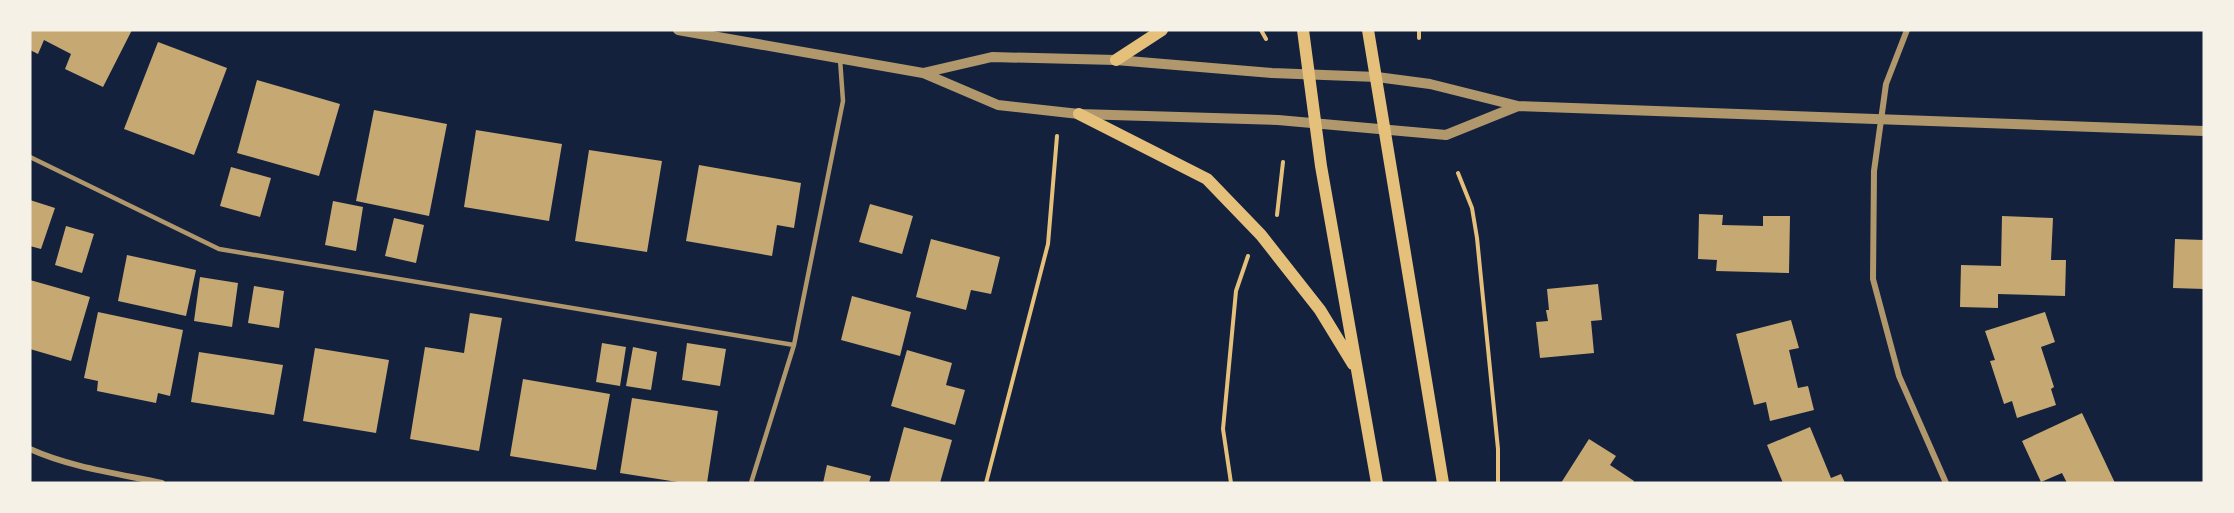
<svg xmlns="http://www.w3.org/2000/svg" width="2234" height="513" font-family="'Fira Sans Condensed',sans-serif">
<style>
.building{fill:#c6a872}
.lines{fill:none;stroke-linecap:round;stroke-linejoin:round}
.path{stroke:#e5c07b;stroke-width:4}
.service{stroke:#b1986c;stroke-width:4.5}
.minor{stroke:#b1986c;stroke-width:6}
.tertiary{stroke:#b1986c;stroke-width:10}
.secondary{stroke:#e5c07b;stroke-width:12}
</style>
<rect width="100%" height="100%" fill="#14213d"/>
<!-- building -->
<path class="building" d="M30 30H132L103 87 65 69 71 54 44 40 38 54 30 50Z
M158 42 227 68 194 155 124 129Z
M257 80 340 104 319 176 237 153Z
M374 110 447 124 429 216 356 201Z
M476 130 562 144 549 221 464 207Z
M589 150 662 161 647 252 575 241Z
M699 165 801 183 794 228 777 225 772 256 686 241Z
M231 167 271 178 260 217 220 206Z
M30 200 55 208 41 249 30 246Z
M333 201 363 207 356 251 325 245Z
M870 204 913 216 902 254 859 242Z
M1699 214 1723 215 1722 225 1763 226V216H1790L1789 273 1716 271 1717 260 1698 259Z
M2002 216 2053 218 2051 260H2066L2065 296 1998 294V308L1960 307 1961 265 2001 266Z
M394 218 424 225 416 263 385 256Z
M66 226 94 234 82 273 55 265Z
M931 239 1000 257 991 294 971 290 966 310 916 297Z
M2175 239 2204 240V289L2173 288Z
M127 255 196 270 186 316 118 301Z
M200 277 238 283 232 327 194 321Z
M30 280 90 297 71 361 30 349Z
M1598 284 1602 320 1591 321 1594 353 1540 358 1536 322 1548 321 1546 310H1549L1547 289Z
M254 286 284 291 279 328 248 323Z
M852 296 911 312 900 356 841 340Z
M98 312 183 330 170 396 158 393 156 403 97 391 98 381 84 378Z
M2045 312 2055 342 2041 347 2054 387 2051 389 2056 405 2017 418 2012 401 2004 404 1990 361 1995 360 1985 331Z
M470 313 502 318 479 451 410 439 425 347 464 353Z
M1791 320 1799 348 1789 350 1798 388 1808 386 1814 410 1770 421 1766 402 1754 405 1736 334Z
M602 343 626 347 620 386 596 382Z
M687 343 726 349 720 386 682 380Z
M633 347 657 352 651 390 626 386Z
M315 348 389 360 376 433 303 421Z
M907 350 952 363 946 385 965 390 955 425 891 406Z
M199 352 283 365 274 415 191 402Z
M523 379 610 394 596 470 510 456Z
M632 398 718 411 707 483H684L620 473Z
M2082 413 2115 483H2067L2062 473 2041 482 2022 441Z
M904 427 952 440 940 483H889Z
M1810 427 1831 478 1841 474 1845 483H1783L1767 445Z
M1589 439 1616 456 1610 465 1634 481 1633 483H1561Z
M827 465 871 476 869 483H823Z"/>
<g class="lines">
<!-- path -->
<path class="path" d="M1261 30 1266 39
M1419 30V38
M1458 173 1472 208 1477 238 1498 449V483
M1277 215 1283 162
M986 483 1048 244 1057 136
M1231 483 1223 429 1236 291 1248 256"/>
<!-- service -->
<path class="service" d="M30 157 219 249 794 345
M751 483 794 345 843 101 840 59"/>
<!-- minor -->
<path class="minor" d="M1907 30 1886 84 1874 171 1873 279 1899 376 1946 483
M30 449C69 467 120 474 162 483"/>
<!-- tertiary -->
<path class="tertiary" d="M678 30 923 73 998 105 1079 114 1278 120 1446 135 1518 106
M923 73 992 57 1116 60 1272 73 1377 77 1430 84 1518 106 2204 131"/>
<!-- secondary -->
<path class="secondary" d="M1303 30 1321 166 1377 483
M1368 30 1443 483
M1116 60 1162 30
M1079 114 1207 179 1261 235 1320 310 1353 364"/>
</g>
<!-- border -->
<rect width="2234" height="513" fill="none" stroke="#f6f1e7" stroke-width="63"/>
</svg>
